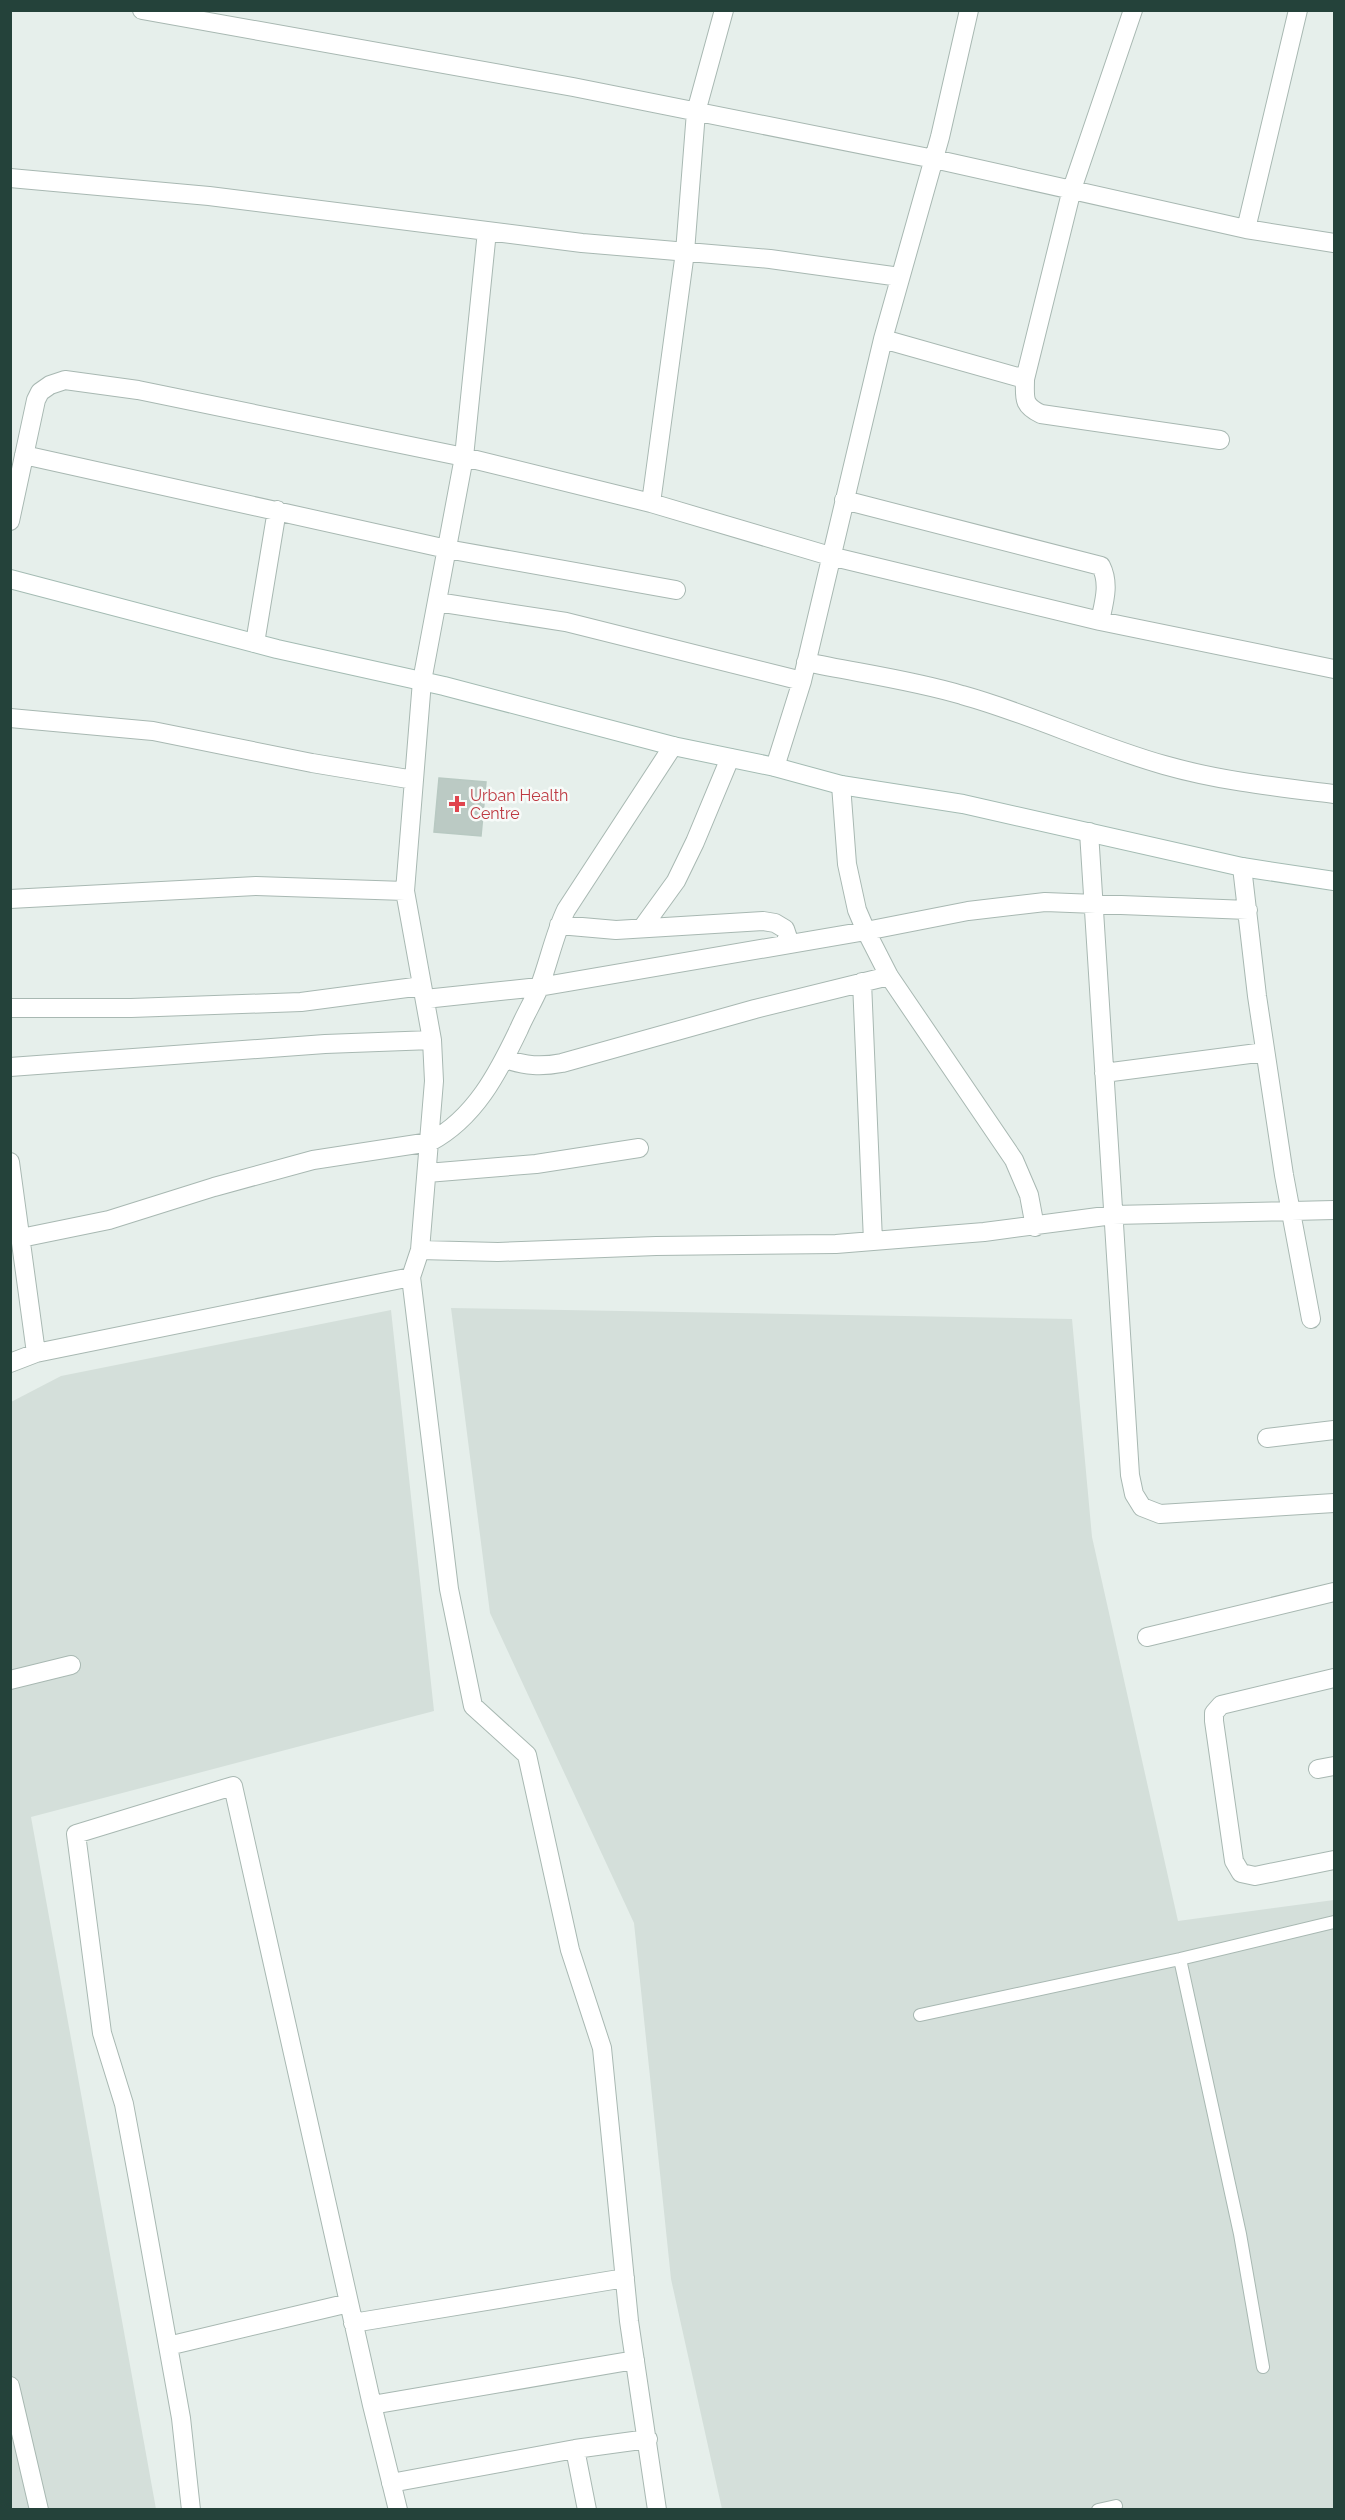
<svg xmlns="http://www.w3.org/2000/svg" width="1345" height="2520" font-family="Raleway,sans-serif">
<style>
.built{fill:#d4dfda}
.building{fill:#bbcac4;stroke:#b8c9c2;stroke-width:1.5}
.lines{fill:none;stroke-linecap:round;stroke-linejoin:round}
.lane-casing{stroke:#a8b8b2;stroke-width:14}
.street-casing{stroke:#a8b8b2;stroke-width:20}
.secondary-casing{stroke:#a4bbb3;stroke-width:20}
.lane{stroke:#fff;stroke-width:12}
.street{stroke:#fff;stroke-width:18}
.secondary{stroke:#fff;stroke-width:18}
.health-dot{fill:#e0444e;stroke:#f7fbf9;stroke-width:2}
.labels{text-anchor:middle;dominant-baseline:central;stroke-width:5;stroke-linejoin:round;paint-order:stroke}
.health-label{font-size:16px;fill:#be3a42;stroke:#f7fbf9;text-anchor:start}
</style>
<rect width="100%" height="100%" fill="#e6efeb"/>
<!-- built -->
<path class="built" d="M451 1308 1072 1319 1092 1537 1178 1921 1334 1900V2509H722L671 2279 634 1923 490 1613Z
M391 1310 434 1711 31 1817 156 2509 11 2510V1402L61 1376Z"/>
<!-- building -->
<path class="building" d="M439 778 486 782 481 836 434 832Z"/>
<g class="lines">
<defs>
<path id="lane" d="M1180 1959 1240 2234 1263 2367
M920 2015 1180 1959 1334 1922
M1098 2510 1116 2506"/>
<path id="street" d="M142 10 573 87 934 159 1246 229 1334 243
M1133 10 1072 189 1025 379C1025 398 1022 405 1041 414L1220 440
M10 178 209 196 582 243 770 259 900 277
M1246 229 1298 10
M883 339 1025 379
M24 455 447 549 676 590
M844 500 1101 566C1110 584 1104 602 1100 621
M651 503 685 252 696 112 724 10
M10 521 36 400 40 392 50 385 65 380 138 390 464 457 651 503 830 556 1100 621 1334 669
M437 602 566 622 802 681
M255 643 277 510
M806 662C858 673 912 680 962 695 1031 714 1096 746 1164 765 1220 781 1277 787 1334 794
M10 718 153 731 312 763 414 780
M775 767 802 681 883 339 940 137 969 10
M841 785 847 864 857 910 866 931 889 976 1014 1160 1029 1195 1035 1227
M1089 832 1130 1475 1134 1494 1142 1507 1160 1514 1334 1503
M1242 867 1257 996 1284 1175 1311 1319
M10 899 256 886 405 891
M559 925 616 930 763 921 775 923 785 929 790 944
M642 928 676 881 695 842 730 758
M862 982 873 1241
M425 999 539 987 866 931 968 911 1045 902 1248 910
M10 1008H131L301 1002 422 986
M505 1059C526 1066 541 1067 562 1063L755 1009 889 976
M10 1067 325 1044 432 1040
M1104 1073 1265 1052
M10 1162 36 1353
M427 1173 536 1164 639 1148
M21 1238 109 1220 214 1187 313 1160 430 1142C475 1118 498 1073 519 1029 525 1015 533 1002 539 988 549 962 554 935 566 910L673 746
M420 1250 498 1252 656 1246 836 1244 984 1232 1113 1215 1334 1210
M411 1277 449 1589 473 1706 527 1755 570 1950 602 2048 629 2321 657 2510
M10 1363 36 1353 411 1277 420 1250 434 1081 432 1040 405 891 422 681 464 457 487 231
M1267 1438 1334 1430
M1147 1637 1334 1592
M1334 1678 1221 1705 1214 1713V1721L1234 1861 1241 1873 1255 1876 1334 1860
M10 1680 71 1665
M1318 1769 1334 1766
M353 2323 625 2278
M168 2346 349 2303
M10 2386 39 2510
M372 2405 635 2360
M575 2449 587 2510
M391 2483 575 2449 648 2439
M191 2510 181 2418 140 2190 124 2104 102 2033 76 1834 233 1786 372 2405 398 2510"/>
<path id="secondary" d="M10 579 277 649 444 686 673 746 775 767 841 785 963 804 1242 867 1334 881"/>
</defs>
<!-- lane casing -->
<use href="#lane" class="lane-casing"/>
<!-- street casing -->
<use href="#street" class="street-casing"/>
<!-- secondary casing -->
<use href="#secondary" class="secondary-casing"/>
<!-- lane -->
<use href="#lane" class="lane"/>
<!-- street -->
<use href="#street" class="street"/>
<!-- secondary -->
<use href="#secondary" class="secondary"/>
</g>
<!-- markers -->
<path class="health-dot" d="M454 795h6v6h6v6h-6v6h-6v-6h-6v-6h6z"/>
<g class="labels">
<!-- health labels -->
<g class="health-label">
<text x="470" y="795">Urban Health<tspan x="470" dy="18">Centre</tspan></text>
</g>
</g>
<!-- border -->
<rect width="1345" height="2520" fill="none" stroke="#24423a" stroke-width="24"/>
</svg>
